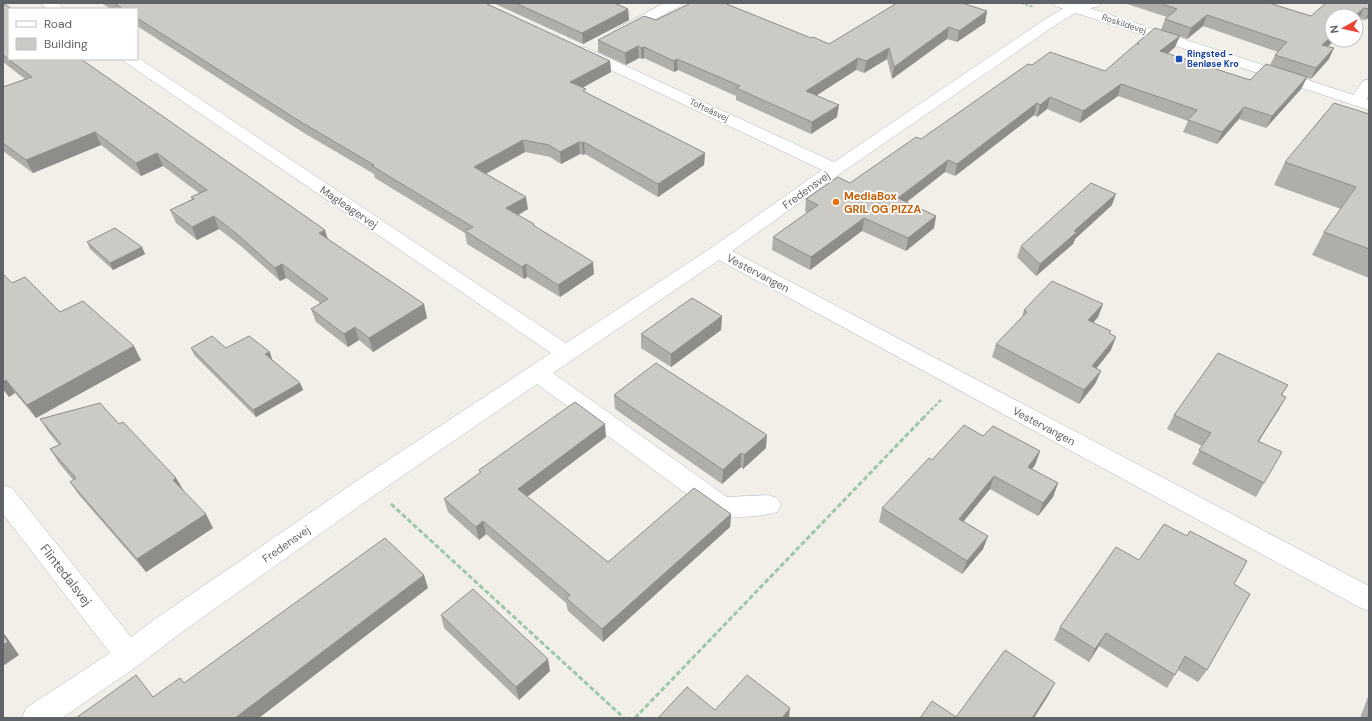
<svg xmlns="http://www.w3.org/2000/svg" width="1372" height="721" font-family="'DM Sans',sans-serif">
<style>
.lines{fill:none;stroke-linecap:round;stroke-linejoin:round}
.minor-casing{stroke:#b5b8bc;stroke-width:1}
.tertiary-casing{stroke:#b5b8bc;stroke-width:1}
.path-far2{stroke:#9cc7a9;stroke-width:2;stroke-dasharray:3 1.5;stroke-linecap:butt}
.path-far1{stroke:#9cc7a9;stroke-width:2.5;stroke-dasharray:3.5 2;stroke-linecap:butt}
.path{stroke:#9cc7a9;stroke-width:3;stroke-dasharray:5 2.5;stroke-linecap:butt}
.minor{fill:#fff;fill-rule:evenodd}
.tertiary{fill:#fff;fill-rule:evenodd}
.wall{fill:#afaea9;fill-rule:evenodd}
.shaded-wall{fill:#8f8d8a}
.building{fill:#cccac5;stroke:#8f8d8a}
.transit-dot{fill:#1a4fb4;stroke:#fff;stroke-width:1.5}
.food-dot{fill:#e8710a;stroke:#fff;stroke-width:1.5}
.labels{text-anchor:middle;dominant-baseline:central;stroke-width:3.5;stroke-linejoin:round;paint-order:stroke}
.far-street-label{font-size:9px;fill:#5f6368;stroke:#fff}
.far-transit-label{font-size:9px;font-weight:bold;fill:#164399;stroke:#fff;text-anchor:start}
.street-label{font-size:11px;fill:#5f6368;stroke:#fff}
.food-label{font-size:11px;font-weight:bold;fill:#c56008;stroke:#fff;text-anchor:start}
.near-street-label{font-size:13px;fill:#5f6368;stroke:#fff}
</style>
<rect width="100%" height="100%" fill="#f1efe8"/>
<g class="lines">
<defs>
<path id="minor" d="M41 3H58L64 9H47Z
M664 3H682L680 6 626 35 621 36 616 35 614 32 616 29Z
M1077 3H1101L1099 6 1079 11 1057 24 841 173 732 251 1369 586V611L1359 607 719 260 553 373 727 497 768 495 777 498 781 505 777 512C761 517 730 519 714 514L537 384 379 492 178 635 139 665 62 718H22L26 708 110 653 3 514V485L12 488 131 637 158 617 361 478 551 353 125 62 122 59H137V57L566 343 711 248 822 170 579 55 576 52 579 49 584 47 589 49 834 162 1047 18 1069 5Z
M1369 79V95L1363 104 1357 106 1351 104 1349 101 1363 81Z"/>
<path id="tertiary" d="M1053 3H1074L1369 100V110L1055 6Z"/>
</defs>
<!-- minor casing -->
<use href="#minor" class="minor-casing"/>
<!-- tertiary casing -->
<use href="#tertiary" class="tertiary-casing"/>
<!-- path-far2 -->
<path class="path-far2" d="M1021 3 1034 7"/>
<!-- path-far1 -->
<path class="path-far1" d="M923 418 941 400"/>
<!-- path -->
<path class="path" d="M391 504 624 718
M635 718 924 417"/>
<!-- minor -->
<use href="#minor" class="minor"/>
<!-- tertiary -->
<use href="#tertiary" class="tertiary"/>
</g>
<!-- wall -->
<path class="wall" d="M3 3 9 9 327 238 427 318 373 352 359 340 348 347 316 322 311 309 320 303 286 278 280 281 242 247 219 229 197 240 176 223 170 210 192 199 191 197 199 193 163 166 141 176 101 145 33 173 3 151V87L25 79 3 62Z
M101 3H485L610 61 611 72 582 88 586 93 705 153 704 165 658 197 585 154 583 155 580 154 561 164 550 157 525 152 486 174 528 209 518 215 535 227 594 274 560 297 527 277 524 279 467 244 465 233 375 178 374 174 304 133 137 26V9H111Z
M493 3H614L628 9 629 20 583 44Z
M1124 3H1269L1311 16 1369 3V18H1368L1365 20 1359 19 1356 22V16L1332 40H1335L1328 46 1329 59 1311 79 1307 78 1301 89 1266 128 1239 119 1217 144 1183 132 1188 121 1118 96 1080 123 1047 109 1037 117 1034 115 955 176 945 172 907 202 936 216 934 228 906 251 862 231 810 270 772 250 773 237 807 213 805 211 806 199 850 183 921 139 1032 65 1105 71 1137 44V43L1161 30 1165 19 1167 17ZM1203 26 1278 52 1275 55 1270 65 1250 80 1168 54 1175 47 1179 36 1187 39Z
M987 11 985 23 957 42 947 39 892 79 887 59 864 73 856 70 816 95 837 117 811 134 736 100V96L678 70 674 72 644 58 642 59 639 58 626 65 598 52V40L656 20 811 38 829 44Z
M1369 114V278L1312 255 1324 232 1341 209 1274 185 1285 162Z
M1112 205 1075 239 1073 244 1036 276 1017 257 1021 246Z
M87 242 142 247 145 254 113 270 90 249Z
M3 274 12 283 141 360 36 418 15 393 9 397 3 390Z
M1103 304 1098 317 1093 323 1110 333 1111 350 1096 369 1101 371 1095 384 1079 404 992 357 996 344 1022 317 1024 310Z
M722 316 721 330 671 367 641 348V334Z
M191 348H226L272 359H271L300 383 303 390 256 417 194 355Z
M1288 385 1282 395 1286 397 1259 441 1264 483 1256 497 1192 464 1202 446 1167 429 1174 415Z
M614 395 766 448 743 469 741 467 722 484 615 409Z
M40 419 119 424 176 478 183 491 213 528 146 572 79 495 70 482 73 480 59 463 50 449 59 445 49 433Z
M983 436 1040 451 1035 465 1032 469 1058 483 1053 497 1038 516 990 489 963 521 988 536 983 549 962 574 879 522 882 508Z
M606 437 527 497 608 562 731 514 730 527 603 642 568 611 566 603 486 534 479 540 448 512 444 499 480 473 479 470Z
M1139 560 1234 584 1207 670 1198 682 1178 670 1167 688 1099 646 1089 662 1054 640 1060 627Z
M441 615 550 671 519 700 444 628Z
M1369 694V718H1360Z"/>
<!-- shaded-wall -->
<path class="shaded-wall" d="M1364 8 1359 19 1356 22V16H1355Z
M628 9 629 20 583 44 582 33Z
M987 11 985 23 957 42 959 31Z
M1369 12V15L1368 18 1365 20Z
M1207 15 1203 26 1187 39 1191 28Z
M949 27 947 39 892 79 894 67Z
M1180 36 1175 47 1156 63 1160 51Z
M1332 36V40H1335L1317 56 1322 45Z
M638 46 639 58 626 65 625 53Z
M644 47V58L642 59 641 48Z
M889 48 887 59 864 73 866 61Z
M1334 48 1329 59 1311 79 1316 68Z
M858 58 856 70 805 103 806 91Z
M677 59 678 70 674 72V61Z
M610 61 611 72 571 94 570 82Z
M1307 77 1301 89 1266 128 1272 116Z
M1121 84 1118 96 1080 123 1083 111Z
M1050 97 1047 109 1037 117 1040 105Z
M1037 103 1034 115 955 176 957 164Z
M839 105 837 117 811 134 812 122Z
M1244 107 1239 119 1217 144 1222 132Z
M95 132 101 145 33 173 26 160Z
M523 140 525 152 476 179 474 167Z
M579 142 580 154 561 164 560 152Z
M584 142 585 154 583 155 582 143Z
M157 153 163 166 141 176 136 163Z
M705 153 704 165 658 197V184Z
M948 160 945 172 895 211 898 198Z
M1116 194 1112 205 1075 239 1073 244 1036 276 1040 264 1074 231Z
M526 197 528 209 508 221 506 208Z
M214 216 219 229 197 240 192 227Z
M936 216 934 228 906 251 908 238Z
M864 218 862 231 810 270 811 257Z
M325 230 329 243 319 233Z
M142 247 145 254 113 270 110 263Z
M593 262 594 274 560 297 558 285Z
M282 264 286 278 280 281 275 268Z
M526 264 527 277 524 279 522 267Z
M424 304 427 318 373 352 369 338Z
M1103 304 1098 317 1083 334 1088 320Z
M722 316 721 330 671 367V354Z
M355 327 359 340 348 347 344 334Z
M1116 337 1111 350 1087 380 1092 366Z
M134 346 141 360 36 418 27 405Z
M270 352 272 359 268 361 265 354Z
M1101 371 1095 384 1079 404 1084 390Z
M6 380 15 393 9 397 3 388V382Z
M300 383 303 390 256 417 253 410Z
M1286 397 1278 411 1250 455 1258 441Z
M605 424 606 437 520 502 518 489Z
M767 435 766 448 743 469 744 455Z
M1040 451 1035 465 1023 480 1028 467Z
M741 453V467L722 484 723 470Z
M994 476 990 489 955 532 959 519Z
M176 478 184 491 173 480Z
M1058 483 1053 497 1038 516 1043 503Z
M206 514 213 528 146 572 137 559Z
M731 514 730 527 603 642 602 629Z
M483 521 486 534 479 540 476 527Z
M988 536 983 549 962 574 967 561Z
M424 575 428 588 259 718H235Z
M3 632 19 655 3 666Z
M1106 633 1099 646 1089 662 1095 649Z
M548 659 550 671 519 700 516 687Z
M1055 683 1048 696 1034 718H1032Z
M790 708 789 718H782Z"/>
<!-- building -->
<path class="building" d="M3 3 12 9H9V59H81L325 230 319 233 424 304 369 338 355 327 344 334 311 309 328 299 282 264 275 268 237 234 214 216 192 227 170 210 194 199 191 197 207 190 157 153 136 163 95 132 26 160 3 143V87L32 77 3 55Z
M114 3H485L610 61 570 82 586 89 583 91 705 153 658 184 584 142 582 143 579 142 560 152 549 145 523 140 474 167 526 197 506 208 534 224 533 225 593 262 558 285 526 264 522 267 465 231 473 227 372 166 374 165 301 122 137 18V9H123Z
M515 3H614L628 9 582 33Z
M691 3H724L811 38 813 37 829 44 897 3H962L987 11 959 31 949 27 894 67 889 48 866 61 858 58 806 91 839 105 812 122 736 88 740 86 677 59 674 61 644 47 641 48 638 46 625 53 598 40 644 16 656 20Z
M1160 3H1269L1311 16 1326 3H1369V9L1364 8 1355 16H1332V36L1322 45 1334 48 1316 68 1275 55 1287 42 1207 15 1191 28 1165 19 1177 9Z
M1155 28 1180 36 1160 51 1250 80 1266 64 1307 77 1272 116 1244 107 1222 132 1188 120 1197 110 1121 84 1083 111 1050 97 1040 105 1037 103 957 164 948 160 898 198 936 216 908 238 864 218 811 257 773 237 818 205 806 199 838 177 850 183 916 137 921 139 1028 64 1032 65 1050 52 1105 71 1136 44H1139L1137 43Z
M1334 103 1369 114V249L1324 232 1356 187 1285 162Z
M1091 183 1116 194 1074 231 1077 232 1040 264 1021 246Z
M115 228 142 247 110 263 87 242Z
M3 274 12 283 25 277 60 312 83 301 134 346 27 405 6 380 3 382Z
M1052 281 1103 304 1088 320 1111 331 1109 333 1116 337 1092 366 1101 371 1084 390 996 344 1027 312 1024 310Z
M692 298 722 316 671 354 641 334Z
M212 336 226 348 249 336 270 352 265 354 300 383 253 410 191 348Z
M1218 353 1288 385 1281 395 1286 397 1258 441 1282 452 1264 483 1199 450 1211 433 1174 415Z
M656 363 767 435 744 455 741 453 723 470 614 395Z
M575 402 605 424 518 489 608 562 694 488 731 514 602 629 566 598 570 595 483 521 476 527 444 499 481 472 479 470Z
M100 403 119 424 123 422 176 478 173 480 206 514 137 559 70 482 76 478 50 449 61 444 40 419Z
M964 425 983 436 993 426 1040 451 1028 467 1058 483 1043 503 994 476 959 519 988 536 967 561 882 508 929 458 932 460Z
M1164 524 1187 536 1190 531 1247 561 1234 584 1250 594 1207 670 1185 656 1175 675 1106 633 1095 649 1060 627 1116 547 1139 560Z
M385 538 424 575 235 718H76L136 675 153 697 180 678 184 683Z
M473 589 548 659 516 687 441 615Z
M3 635 8 642 3 645Z
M1005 650 1055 683 1032 718H920L932 701 956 717Z
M747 675 790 708 782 718H658L687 687 715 710Z
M1369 712V718H1366Z"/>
<!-- markers -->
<rect class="transit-dot" x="1175" y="55" width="8" height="8" rx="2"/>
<circle class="food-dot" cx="836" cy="202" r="4"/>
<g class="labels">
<!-- far-street labels -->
<g class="far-street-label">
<text transform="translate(1124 24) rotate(18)">Roskildevej</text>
<text transform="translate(709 110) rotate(25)">Tofteåsvej</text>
</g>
<!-- far-transit labels -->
<g class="far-transit-label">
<text x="1187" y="54">Ringsted -<tspan x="1187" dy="10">Benløse Kro</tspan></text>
</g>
<!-- street labels -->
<g class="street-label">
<text transform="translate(806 190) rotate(-36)">Fredensvej</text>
<text transform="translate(349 207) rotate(34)">Magleagervej</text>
<text transform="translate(758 273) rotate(28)">Vestervangen</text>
<text transform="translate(1044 426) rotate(28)">Vestervangen</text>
<text transform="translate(286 544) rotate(-35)">Fredensvej</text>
</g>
<!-- food labels -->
<g class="food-label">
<text x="844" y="196">MediaBox<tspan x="844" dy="13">GRIL OG PIZZA</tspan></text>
</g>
<!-- near-street labels -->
<g class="near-street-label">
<text transform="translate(66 575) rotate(52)">Flintedalsvej</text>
</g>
</g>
<!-- border -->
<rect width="1372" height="721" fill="none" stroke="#5f6368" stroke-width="8"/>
<!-- legend -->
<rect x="8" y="8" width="130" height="52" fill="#ffffff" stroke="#bfc1c3"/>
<rect x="16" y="21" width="20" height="6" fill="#ffffff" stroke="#bfc1c3"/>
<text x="44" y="28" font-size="12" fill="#5f6368">Road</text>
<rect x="16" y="38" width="20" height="12" fill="#cccac5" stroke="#bfc1c3"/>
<text x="44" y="48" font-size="12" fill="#5f6368">Building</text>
<!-- north arrow -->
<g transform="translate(1344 28) rotate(262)"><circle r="19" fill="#ffffff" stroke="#bfc1c3"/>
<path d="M0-3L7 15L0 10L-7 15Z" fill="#ea4335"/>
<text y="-6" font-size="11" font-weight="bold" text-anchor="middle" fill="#5f6368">N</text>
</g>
</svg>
